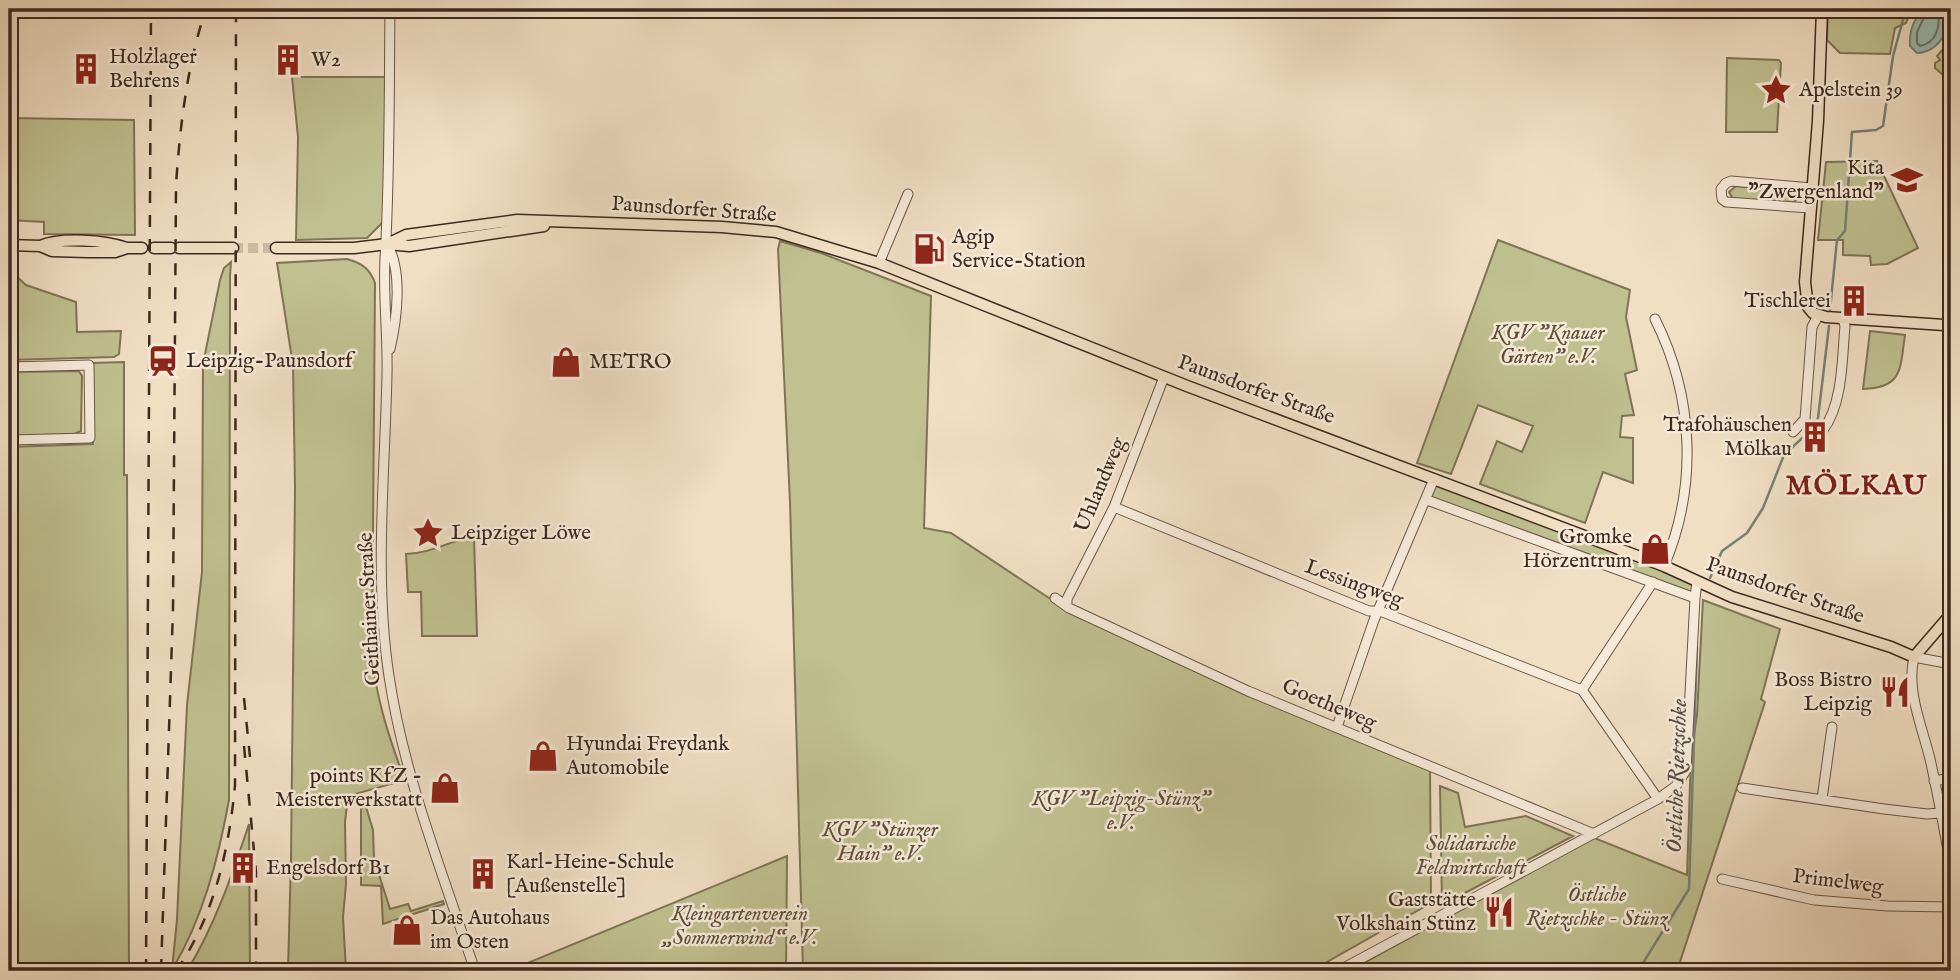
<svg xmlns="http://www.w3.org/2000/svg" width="1960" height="980" font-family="'IM FELL English',serif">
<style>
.green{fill:#c0c090;stroke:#7f7457;stroke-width:2}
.water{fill:#9bbdb3;stroke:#768277;stroke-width:2}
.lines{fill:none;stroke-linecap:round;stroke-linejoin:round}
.shore{stroke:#6c7368;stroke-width:2}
.stream{stroke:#768277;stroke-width:2.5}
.major-tunnel{stroke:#cdbba3;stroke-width:10;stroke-dasharray:10 5;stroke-linecap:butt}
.minor-casing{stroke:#6b5648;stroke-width:11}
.major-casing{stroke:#3e291e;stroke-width:13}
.minor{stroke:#f6ead9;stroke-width:9}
.major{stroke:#f1dfc4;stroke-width:10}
.rail{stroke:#3e291e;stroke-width:2.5;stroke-dasharray:12 12;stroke-linecap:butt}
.labels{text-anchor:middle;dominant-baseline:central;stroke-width:5;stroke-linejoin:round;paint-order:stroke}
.poi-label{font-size:21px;fill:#3e291e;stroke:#f6ead9;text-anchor:start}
.street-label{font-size:21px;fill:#3e291e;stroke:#f6ead9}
.park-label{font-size:21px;font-style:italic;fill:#5e4f3a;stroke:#f6ead9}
.water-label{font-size:23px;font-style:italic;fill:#554e43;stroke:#f6ead9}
.district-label{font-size:28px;font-weight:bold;letter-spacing:2px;fill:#7a1f14;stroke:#f6ead9}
</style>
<rect width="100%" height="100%" fill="#f1dfc4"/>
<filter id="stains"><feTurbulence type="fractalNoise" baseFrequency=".00286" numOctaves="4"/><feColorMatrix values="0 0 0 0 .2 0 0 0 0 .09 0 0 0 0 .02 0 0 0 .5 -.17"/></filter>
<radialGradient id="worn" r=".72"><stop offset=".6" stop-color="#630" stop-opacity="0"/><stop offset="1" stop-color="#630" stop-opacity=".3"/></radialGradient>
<!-- green -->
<path class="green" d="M1828 9H1912L1906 23 1895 28 1890 54 1840 53 1827 40Z
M1948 43 1951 46 1949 57 1951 69 1942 74 1935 68V63L1940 60 1937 56Z
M1727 58 1779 60 1781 63 1777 132H1726Z
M292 77H386L384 221 367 238 296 240 298 137Z
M9 118 134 120 135 235 44 234V222L9 220Z
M1877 161 1918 248 1887 264 1871 265 1870 256 1843 255V240H1818L1826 162Z
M1736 186 1794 192 1798 198 1793 203 1733 199 1729 192Z
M1498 240 1630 290 1626 317 1637 370 1625 374 1634 415 1622 416 1620 437 1633 438V483L1603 472 1585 523 1480 484 1497 441 1522 452 1533 426 1478 405 1451 474 1417 463Z
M780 241 821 253 931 296 924 528 951 533 1067 610 1246 695 1430 769 1431 903 1311 971H803L790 502 778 249Z
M347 259C362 263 370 269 375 283L372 657C377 700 388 735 403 775L398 782 355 794 347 805 345 822 346 884 343 917 346 971H288L291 859 295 488 293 365 277 263Z
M231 262 230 276 229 800C218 860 203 918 172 970L177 919 187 705 202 572 203 364 220 280 224 268Z
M15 275 26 285 76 302 77 332 121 331 119 354 114 357 9 360V329L18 328Z
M1870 331 1905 335C1900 369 1903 388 1863 389Z
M124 362V475H127L129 971H9V447L93 444 92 363Z
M79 371 82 376 81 431 74 434 9 436V372Z
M1434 479 1697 582 1695 598 1427 500Z
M474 537 477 636H422L421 592H408L406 554C434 553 449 540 474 537Z
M1703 600 1780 629 1761 699 1765 702 1677 971H1349L1592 837 1687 875 1691 755 1697 715Z
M1440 786 1458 793 1465 827 1526 816 1573 836 1442 905Z
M367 803 366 807 373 830 374 859 390 909 408 904 411 911 443 901 444 904 383 924 381 886 361 885V809Z
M249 824 250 971H187C215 925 232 875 249 824Z
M787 856 786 971H508Z"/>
<!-- water -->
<path class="water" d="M1924 9H1943C1955 27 1938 53 1917 53L1910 46C1909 31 1913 19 1924 9Z"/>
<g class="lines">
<!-- shore -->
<path class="shore" d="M1928 9 1917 32V43L1920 46C1939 42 1940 24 1938 9"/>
<!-- stream -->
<path class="stream" d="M1830 310 1837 240 1845 231 1852 132 1876 130 1883 126 1893 56 1906 9
M1710 578 1722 551 1747 533 1763 508 1784 455 1813 428 1818 418 1829 326
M1638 971 1689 889 1697 648"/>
<!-- major-tunnel -->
<path class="major-tunnel" d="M233 248H276"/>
<defs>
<path id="minor" d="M390 9C389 92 390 175 385 258 383 297 388 336 387 374 385 474 374 577 389 676 404 777 443 874 475 971
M1810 208 1726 202 1722 199 1721 189 1726 183 1731 181 1812 188
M387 244C403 271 397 319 390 349
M1948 248 1951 263
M879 263 908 194
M1655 319C1694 397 1698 486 1664 566
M9 367 89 365 90 438 9 440
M1823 430C1843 404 1842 358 1845 326L1843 319
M1793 432 1805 419 1812 327 1818 316
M1427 500 1695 598
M1114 507 1369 611H1380L1582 690 1658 799
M1055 598 1069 608 1248 691 1594 834
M1067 605V599L1114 507 1164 377
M1951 664 1914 657C1906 691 1922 726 1930 759 1938 794 1944 830 1951 866
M1582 690 1653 582
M1337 727 1374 620 1434 479
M1934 781 1951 778
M1742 788 1884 809 1927 814 1940 813
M1822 799 1832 727
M1722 879 1814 900 1888 906 1951 907
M1338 971 1658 799 1676 786 1686 770 1695 598 1697 582"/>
<path id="major" d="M1822 9 1818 121 1805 282 1808 307 1813 313 1826 317 1944 325 1951 328
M387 244 406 235 517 220 722 227 776 232 879 263 1187 386 1664 566 1732 597 1891 647 1914 657 1951 614
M9 245 40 246 52 251 88 252H115L127 248H142
M40 246C61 237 105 240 127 248
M154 248H171
M179 248H233
M276 248H354L387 244 409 246 544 226"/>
</defs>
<!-- minor casing -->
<use href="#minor" class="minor-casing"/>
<!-- major casing -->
<use href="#major" class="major-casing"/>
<!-- minor -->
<use href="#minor" class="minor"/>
<!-- major -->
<use href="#major" class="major"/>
<!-- rail -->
<path class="rail" d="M244 698 250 757
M244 746 256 872V971
M146 971 151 9
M161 971 173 609 176 185C180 126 187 65 206 9
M176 971C214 917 229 850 235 785L236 9"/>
</g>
<!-- icons -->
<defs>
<symbol id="building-bare" viewBox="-9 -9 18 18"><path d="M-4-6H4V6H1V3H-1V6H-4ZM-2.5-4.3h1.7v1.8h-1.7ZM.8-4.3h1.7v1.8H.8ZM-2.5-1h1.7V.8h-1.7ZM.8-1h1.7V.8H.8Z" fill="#8f2418" stroke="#f6ead9" stroke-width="2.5" paint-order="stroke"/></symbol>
<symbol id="sight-bare" viewBox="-9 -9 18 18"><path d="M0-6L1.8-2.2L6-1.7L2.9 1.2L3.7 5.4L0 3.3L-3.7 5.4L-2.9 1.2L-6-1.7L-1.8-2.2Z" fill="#8f2418" stroke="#f6ead9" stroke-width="2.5" paint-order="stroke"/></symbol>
<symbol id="school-bare" viewBox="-9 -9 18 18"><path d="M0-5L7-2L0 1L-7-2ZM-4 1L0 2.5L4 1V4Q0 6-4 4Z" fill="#8f2418" stroke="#f6ead9" stroke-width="2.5" paint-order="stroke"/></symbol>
<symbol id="fuel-bare" viewBox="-9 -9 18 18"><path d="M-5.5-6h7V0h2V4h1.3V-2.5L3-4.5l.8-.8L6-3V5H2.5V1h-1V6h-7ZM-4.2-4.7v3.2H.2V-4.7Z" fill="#8f2418" stroke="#f6ead9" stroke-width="2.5" paint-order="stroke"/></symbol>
<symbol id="station-bare" viewBox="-9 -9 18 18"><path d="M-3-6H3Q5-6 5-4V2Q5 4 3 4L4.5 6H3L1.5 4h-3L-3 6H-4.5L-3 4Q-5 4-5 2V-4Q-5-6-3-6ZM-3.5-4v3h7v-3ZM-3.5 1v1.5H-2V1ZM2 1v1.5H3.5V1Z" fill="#8f2418" stroke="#f6ead9" stroke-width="2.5" paint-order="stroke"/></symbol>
<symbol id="shop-bare" viewBox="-9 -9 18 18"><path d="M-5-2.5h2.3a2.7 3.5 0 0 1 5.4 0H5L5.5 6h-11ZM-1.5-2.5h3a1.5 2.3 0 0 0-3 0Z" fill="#8f2418" stroke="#f6ead9" stroke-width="2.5" paint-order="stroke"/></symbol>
<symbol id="restaurant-bare" viewBox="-9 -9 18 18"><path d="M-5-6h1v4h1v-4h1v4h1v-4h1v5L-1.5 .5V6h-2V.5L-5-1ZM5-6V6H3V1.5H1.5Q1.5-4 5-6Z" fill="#8f2418" stroke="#f6ead9" stroke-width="2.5" paint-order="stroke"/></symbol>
</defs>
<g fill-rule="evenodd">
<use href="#building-bare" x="266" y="38" width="44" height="44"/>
<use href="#building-bare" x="64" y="47" width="44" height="44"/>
<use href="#sight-bare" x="1754" y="68" width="44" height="44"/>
<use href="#school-bare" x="1885" y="158" width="44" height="44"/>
<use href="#fuel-bare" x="907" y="227" width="44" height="44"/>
<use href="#building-bare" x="1832" y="279" width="44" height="44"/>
<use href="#station-bare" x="141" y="339" width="44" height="44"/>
<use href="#shop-bare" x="544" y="340" width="44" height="44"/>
<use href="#building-bare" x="1793" y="415" width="44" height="44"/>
<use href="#sight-bare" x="406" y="511" width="44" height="44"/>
<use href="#shop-bare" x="1633" y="527" width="44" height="44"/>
<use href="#restaurant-bare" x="1873" y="670" width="44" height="44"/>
<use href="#shop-bare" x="521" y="734" width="44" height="44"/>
<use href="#shop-bare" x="423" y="766" width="44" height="44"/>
<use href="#building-bare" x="221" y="846" width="44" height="44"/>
<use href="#building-bare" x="461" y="852" width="44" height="44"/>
<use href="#restaurant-bare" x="1477" y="890" width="44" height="44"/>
<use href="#shop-bare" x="385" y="908" width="44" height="44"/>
</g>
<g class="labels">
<!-- poi labels -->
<g class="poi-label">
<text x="109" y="57">Holzlager<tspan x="109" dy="24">Behrens</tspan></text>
<text x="311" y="60">W2</text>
<text x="1799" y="90">Apelstein 39</text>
<text x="1884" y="168" text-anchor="end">Kita<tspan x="1884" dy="24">"Zwergenland"</tspan></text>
<text x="952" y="237">Agip<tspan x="952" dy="24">Service-Station</tspan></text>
<text x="1831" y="301" text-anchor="end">Tischlerei</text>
<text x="186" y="361">Leipzig-Paunsdorf</text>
<text x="589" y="362">METRO</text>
<text x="1792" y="425" text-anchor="end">Trafohäuschen<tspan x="1792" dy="24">Mölkau</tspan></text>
<text x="451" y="533">Leipziger Löwe</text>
<text x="1632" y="537" text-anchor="end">Gromke<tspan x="1632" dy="24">Hörzentrum</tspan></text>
<text x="1872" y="680" text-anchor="end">Boss Bistro<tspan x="1872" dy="24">Leipzig</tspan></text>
<text x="566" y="744">Hyundai Freydank<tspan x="566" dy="24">Automobile</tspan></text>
<text x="422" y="776" text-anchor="end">points KfZ -<tspan x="422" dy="24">Meisterwerkstatt</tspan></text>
<text x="506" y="862">Karl-Heine-Schule<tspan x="506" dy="24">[Außenstelle]</tspan></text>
<text x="266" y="868">Engelsdorf B1</text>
<text x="1476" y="900" text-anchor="end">Gaststätte<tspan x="1476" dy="24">Volkshain Stünz</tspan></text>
<text x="430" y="918">Das Autohaus<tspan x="430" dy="24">im Osten</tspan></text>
</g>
<!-- street labels -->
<g class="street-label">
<text transform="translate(694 210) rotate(4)">Paunsdorfer Straße</text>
<text transform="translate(1256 390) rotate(20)">Paunsdorfer Straße</text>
<text transform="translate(1101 485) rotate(-67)">Uhlandweg</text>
<text transform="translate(1354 584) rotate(20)">Lessingweg</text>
<text transform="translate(1785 591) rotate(19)">Paunsdorfer Straße</text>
<text transform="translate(370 609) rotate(-93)">Geithainer Straße</text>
<text transform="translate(1329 705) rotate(23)">Goetheweg</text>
<text transform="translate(1838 882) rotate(7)">Primelweg</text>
</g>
<!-- park labels -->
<g class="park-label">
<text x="1548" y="333">KGV "Knauer<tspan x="1548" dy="24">Gärten" e.V.</tspan></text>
<text x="1121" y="799">KGV "Leipzig-Stünz"<tspan x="1121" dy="24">e.V.</tspan></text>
<text x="880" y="830">KGV "Stünzer<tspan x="880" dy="24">Hain" e.V.</tspan></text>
<text x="1471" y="844">Solidarische<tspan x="1471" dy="24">Feldwirtschaft</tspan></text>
<text x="1597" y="895">Östliche<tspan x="1597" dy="24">Rietzschke - Stünz</tspan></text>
<text x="740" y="914">Kleingartenverein<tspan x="740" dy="24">„Sommerwind“ e.V.</tspan></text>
</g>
<!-- water labels -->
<g class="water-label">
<text transform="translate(1677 776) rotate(-88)">Östliche Rietzschke</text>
</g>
<!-- district labels -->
<g class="district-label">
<text x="1857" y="486">MÖLKAU</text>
</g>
</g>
<!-- margin -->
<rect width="1960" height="980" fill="none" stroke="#f1dfc4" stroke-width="35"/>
<rect x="10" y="10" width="1939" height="959" fill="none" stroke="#3e291e" stroke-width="3.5"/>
<rect x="18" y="18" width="1925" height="945" fill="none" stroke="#3e291e" stroke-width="2"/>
<rect width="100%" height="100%" filter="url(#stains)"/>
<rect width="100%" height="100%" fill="url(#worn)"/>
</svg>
